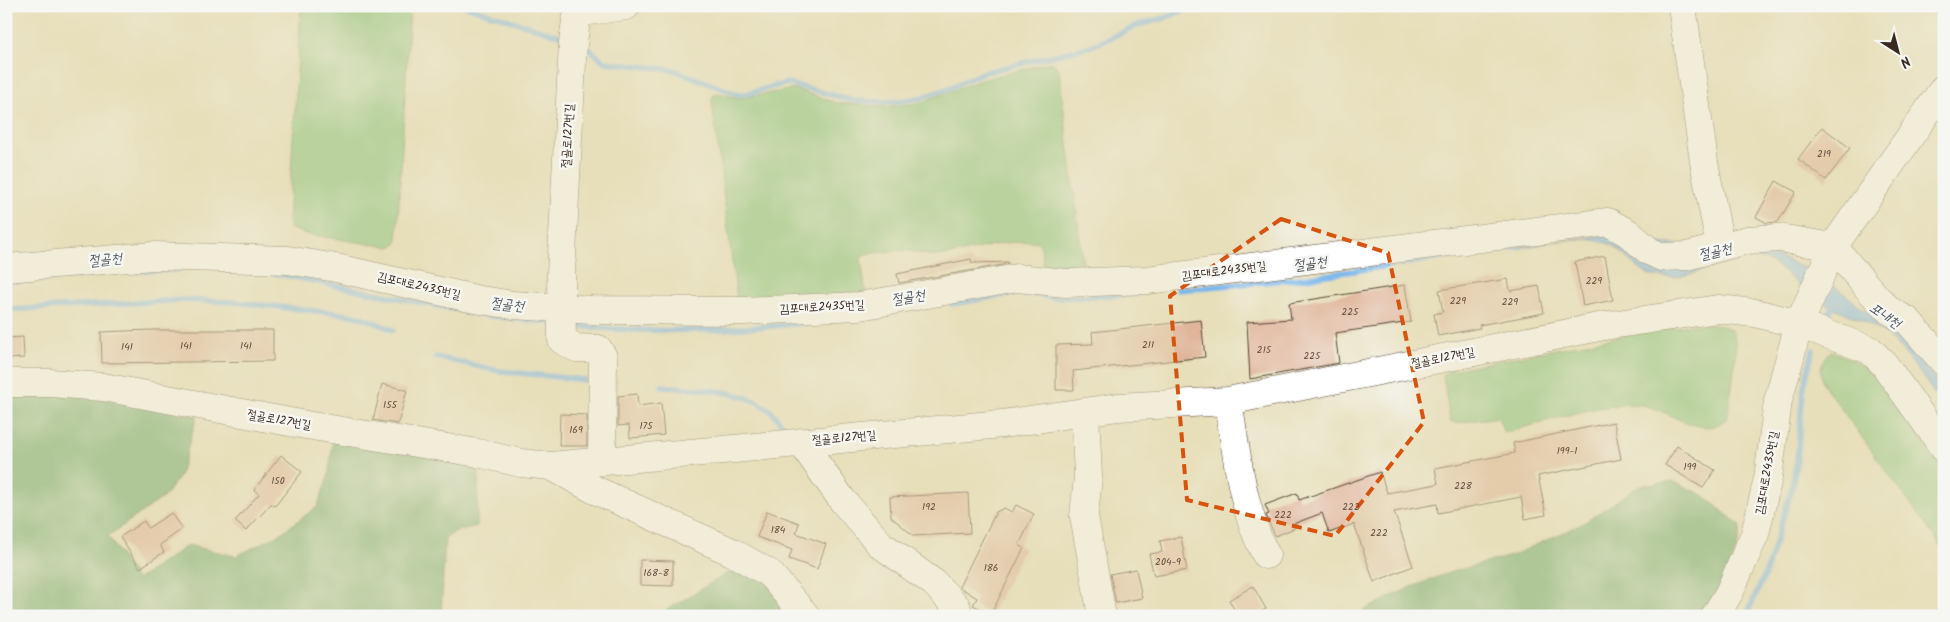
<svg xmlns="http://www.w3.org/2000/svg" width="1950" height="622" font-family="Kalam,'Poor Story',sans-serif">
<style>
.green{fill:#83c57d;stroke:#5f784e}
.forest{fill:#6aaa6c;stroke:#526a45}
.water{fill:#7ab7ec;stroke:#5a7085}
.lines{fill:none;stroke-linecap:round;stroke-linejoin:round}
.stream{stroke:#7ab7ec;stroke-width:5.5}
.building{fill:#e0b59a}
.minor-casing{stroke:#554535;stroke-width:29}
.minor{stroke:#fff;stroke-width:28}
.marked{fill:none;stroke:#d7540e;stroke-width:4;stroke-dasharray:10 6;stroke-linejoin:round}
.labels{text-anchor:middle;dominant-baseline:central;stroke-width:5;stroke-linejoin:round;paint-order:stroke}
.number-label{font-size:10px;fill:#644d3d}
.street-label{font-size:12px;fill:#3b2a1e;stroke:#f6f6f2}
.water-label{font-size:14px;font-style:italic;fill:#4e545c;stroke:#f6f6f2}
</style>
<rect width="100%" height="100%" fill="#f6f6f2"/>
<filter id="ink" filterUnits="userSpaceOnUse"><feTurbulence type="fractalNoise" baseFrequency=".02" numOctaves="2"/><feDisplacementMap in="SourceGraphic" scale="10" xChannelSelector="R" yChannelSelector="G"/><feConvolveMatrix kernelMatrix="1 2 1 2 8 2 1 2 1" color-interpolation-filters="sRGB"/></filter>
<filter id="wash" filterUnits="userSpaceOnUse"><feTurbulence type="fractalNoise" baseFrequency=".0096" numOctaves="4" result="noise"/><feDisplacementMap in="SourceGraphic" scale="20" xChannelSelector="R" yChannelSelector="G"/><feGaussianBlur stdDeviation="1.12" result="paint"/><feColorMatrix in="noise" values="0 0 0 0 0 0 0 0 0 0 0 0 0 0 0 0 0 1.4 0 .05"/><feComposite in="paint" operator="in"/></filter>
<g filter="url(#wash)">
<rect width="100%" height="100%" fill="#e7dfba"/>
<!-- green -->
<path class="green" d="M301 6H410L397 237 396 244 390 247 305 234 290 228 288 222Z
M1047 63H1053L1059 70 1084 272H1044L1041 246 1037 241 1003 243 948 255 932 256 904 250 865 254 861 258 866 296 737 301 712 102 713 96 718 93 739 98 795 89 837 103 883 107 919 103 978 81Z
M1689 325C1701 325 1721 322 1731 330 1742 339 1729 403 1727 418 1704 442 1668 409 1642 405 1608 400 1539 424 1504 433L1498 417 1456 423 1450 421 1443 376 1447 371 1616 337Z
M1831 351 1855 361 1880 380 1944 471V550L1824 385C1819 374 1820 359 1831 351Z"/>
<!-- forest -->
<path class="forest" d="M48 389 197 416 180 475 164 497 108 536 137 580 188 545 236 556 277 536 317 507 328 477 334 436 469 457 479 470 477 526 456 531 445 539 441 616H6V393Z
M1673 481 1703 495 1741 526C1738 559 1719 588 1702 616H1352L1411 587 1451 572 1511 556 1582 524 1639 486Z
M750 567 802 616H651L663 612 731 571Z"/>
<!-- water -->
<path class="water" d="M1604 235 1613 239 1768 252 1809 270 1833 285 1901 338 1944 391V407C1924 380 1906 348 1878 329 1856 315 1829 309 1808 293 1793 282 1778 260 1759 259 1725 256 1693 281 1659 277 1638 275 1630 256 1613 246 1586 231 1540 246 1510 250L1508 247Z"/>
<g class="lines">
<!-- stream -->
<path class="stream" d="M465 6 564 37
M582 43 605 62 674 70 737 94H746L787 83 855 101 892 102 920 98 947 89 982 73 1092 46 1138 25 1165 18 1195 6
M136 271 177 270
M268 272 483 315 554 323
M6 282 99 274
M1178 290 1305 278 1516 247
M952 304 1018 293 1059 298 1136 294
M6 310 186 300 233 302 344 314 364 318 393 330
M1827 317 1835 301
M569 325C654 335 741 330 826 321
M436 357 500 371 585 380
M662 386C691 389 738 389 762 405 772 410 778 419 784 428
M1746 616 1765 575 1791 492 1797 459 1803 391 1813 350"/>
</g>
<g id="blocks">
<!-- building -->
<path class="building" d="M1822 127 1850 148 1826 180 1798 159Z
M1776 181 1796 192 1778 222 1767 223 1756 217Z
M1605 256 1613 300 1583 306 1575 262Z
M971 259 972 263 1008 262V264L899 283 897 274Z
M1508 279 1510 291 1539 286 1544 313 1479 325 1480 328 1438 336 1434 314 1443 312 1439 290Z
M1405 285 1411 322 1335 333 1339 363 1250 379 1247 322 1291 319 1289 303Z
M1201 320 1205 357 1073 371 1074 390H1056V345L1093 344 1092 332Z
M151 330H273V361L102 363 101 332Z
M23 337 24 358 6 359V338Z
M382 384 407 390 398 424 373 420Z
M637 394 638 406 661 403 664 435 630 438 629 425 618 426V396Z
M560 414 587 415V446H559Z
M1614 422 1621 459 1538 476 1546 515 1525 519 1521 497 1438 513 1437 504 1394 512 1413 566 1374 582 1354 524 1329 533 1322 513 1293 524 1295 528 1275 536 1266 515 1269 514 1265 505 1297 493 1299 500 1380 472 1387 493 1438 484 1435 468 1515 453 1513 443Z
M1677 446 1715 470 1703 488 1665 465Z
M281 455 302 472 275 506 271 504 246 531 235 521 259 494 254 490Z
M968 493 970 533 914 536 891 517 890 497Z
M1016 505 1034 514 1019 545 1024 548 991 614 973 605 977 598 959 587 996 512 1004 508 1012 512Z
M767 511 799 523 796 533 826 544 817 569 789 559 792 550 757 537Z
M171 513 182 529 160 545 164 552 140 568 120 537 144 521 148 528Z
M1181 537 1187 570 1154 576 1149 554 1162 552 1160 541Z
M640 560 673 561V586L640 585Z
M1136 569 1142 598 1116 603 1110 574Z
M1253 586 1266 609 1254 616H1238L1229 600Z"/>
</g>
</g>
<g filter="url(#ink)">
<use href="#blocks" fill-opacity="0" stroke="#554535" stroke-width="1"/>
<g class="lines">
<defs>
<path id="minor" d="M1682 6 1704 162 1720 246
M6 268 153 256 288 260 336 268 475 299 513 305 593 310 743 311 860 306 1017 278 1066 283 1147 280 1608 222 1628 233 1649 251 1662 257 1687 256 1747 240 1779 238 1833 247 1876 297 1890 311 1908 321 1944 362
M6 383H50L103 387 306 425 478 453 521 463 551 466 1002 424 1118 407 1228 401 1604 326 1718 309 1755 313 1799 324 1870 350 1884 364 1944 448
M1228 401C1237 453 1241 508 1266 555
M1085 412 1088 477 1084 516 1102 616
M801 442 843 501 880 544 934 583 956 606 959 616
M602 460 603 357 598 349 576 348 562 340 561 274 573 43 576 20 581 12 626 6
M551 466 595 490 732 552 769 573 806 616
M1715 616 1729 593 1755 534 1768 478 1778 401 1799 324 1833 247 1944 88"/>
</defs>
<!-- minor casing -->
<use href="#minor" class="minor-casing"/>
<!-- minor -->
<use href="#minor" class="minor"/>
</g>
</g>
<!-- marked area -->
<path d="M0 0H1950V622H0ZM1281 219 1388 253 1424 422 1335 536 1187 500 1170 296Z" fill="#e7dfba" fill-opacity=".55" fill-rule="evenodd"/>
<path class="marked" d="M1281 219 1388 253 1424 422 1335 536 1187 500 1170 296Z"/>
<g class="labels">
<!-- number labels -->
<g class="number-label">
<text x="1824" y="154">219</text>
<text x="1594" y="281">229</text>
<text x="1458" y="301">229</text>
<text x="1510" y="302">229</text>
<text x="1350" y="312">225</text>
<text x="1148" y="345">211</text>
<text x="186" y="346">141</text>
<text x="246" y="346">141</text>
<text x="127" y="347">141</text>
<text x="1264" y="350">215</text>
<text x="1312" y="356">225</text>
<text x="390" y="405">155</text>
<text x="646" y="426">175</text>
<text x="576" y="430">169</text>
<text x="1567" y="451">199-1</text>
<text x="1690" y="467">199</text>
<text x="278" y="481">150</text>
<text x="1463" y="486">228</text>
<text x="929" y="507">192</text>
<text x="1351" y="507">222</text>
<text x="1283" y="515">222</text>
<text x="778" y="530">184</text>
<text x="1379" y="533">222</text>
<text x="1168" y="562">204-9</text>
<text x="991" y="568">186</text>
<text x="656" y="573">168-8</text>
</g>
<!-- street labels -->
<g class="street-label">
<text transform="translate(568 136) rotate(-87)">절골로127번길</text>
<text transform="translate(1224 271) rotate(-7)">김포대로2435번길</text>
<text transform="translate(419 286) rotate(13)">김포대로2435번길</text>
<text transform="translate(822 307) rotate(-3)">김포대로2435번길</text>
<text transform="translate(1443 358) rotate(-11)">절골로127번길</text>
<text transform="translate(279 420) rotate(10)">절골로127번길</text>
<text transform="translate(844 438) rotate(-5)">절골로127번길</text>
<text transform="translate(1767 473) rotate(-80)">김포대로2435번길</text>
</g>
<!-- water labels -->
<g class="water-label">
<text transform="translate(1715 252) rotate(-13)">절골천</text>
<text transform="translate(105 260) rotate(-5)">절골천</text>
<text transform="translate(1310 264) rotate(-7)">절골천</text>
<text transform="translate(908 298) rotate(-9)">절골천</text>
<text transform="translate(507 305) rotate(6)">절골천</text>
<text transform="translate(1885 316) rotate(34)">포내천</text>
</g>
</g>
<!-- margin -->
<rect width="1950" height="622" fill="none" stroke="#f6f6f2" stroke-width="25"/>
<!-- north arrow -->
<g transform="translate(1898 52) rotate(144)" stroke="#f6f6f2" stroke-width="4" paint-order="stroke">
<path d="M0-4L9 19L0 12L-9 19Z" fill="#3b2a1e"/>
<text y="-8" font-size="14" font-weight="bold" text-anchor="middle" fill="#3b2a1e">N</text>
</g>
</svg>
